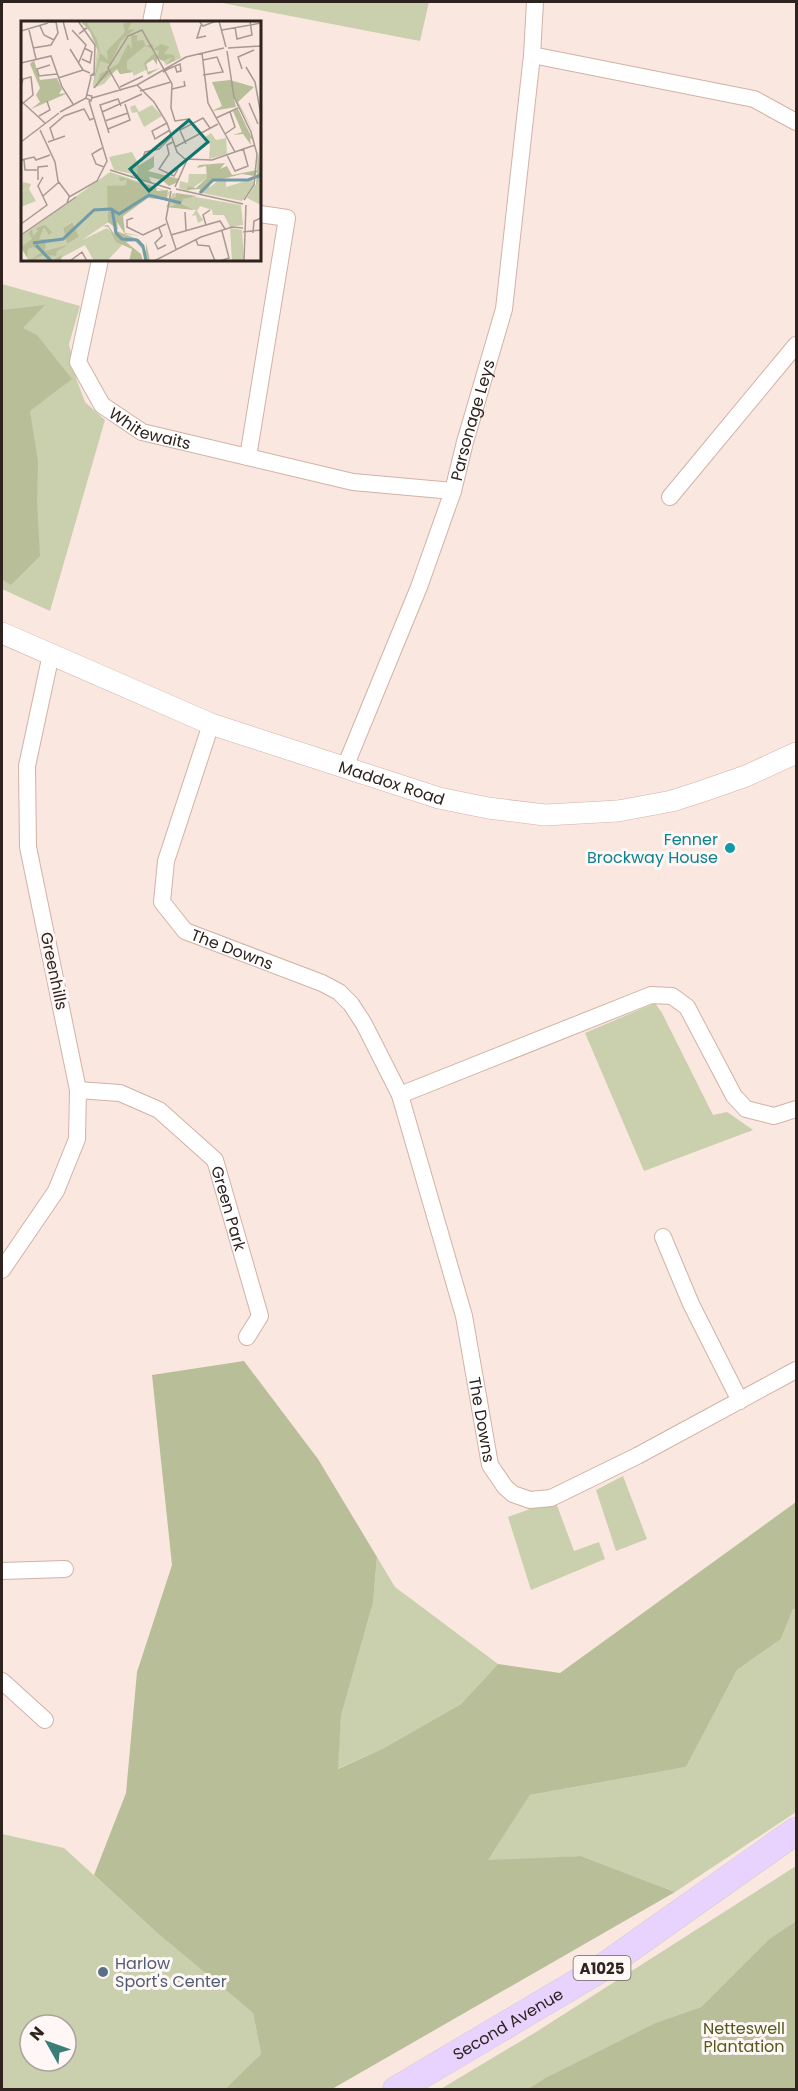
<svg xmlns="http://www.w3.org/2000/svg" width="798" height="2091" font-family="Poppins,sans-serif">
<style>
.green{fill:#cacfae;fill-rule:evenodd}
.forest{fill:#b8be98}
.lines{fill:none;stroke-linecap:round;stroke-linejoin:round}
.minor-casing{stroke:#d1b2a6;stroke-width:18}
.tertiary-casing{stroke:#d1b2a6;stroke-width:22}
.primary-casing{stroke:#d1cfce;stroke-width:28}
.minor{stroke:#fff;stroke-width:16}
.tertiary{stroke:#fff;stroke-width:21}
.primary{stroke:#e8d2fe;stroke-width:27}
.culture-dot{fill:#0f9aa8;stroke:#fef7f5;stroke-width:2}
.service-dot{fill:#5c6f8a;stroke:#fef7f5;stroke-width:2}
.labels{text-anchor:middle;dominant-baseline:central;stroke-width:6;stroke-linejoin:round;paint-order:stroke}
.shield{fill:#fef7f5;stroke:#6c635e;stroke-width:1.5}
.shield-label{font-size:15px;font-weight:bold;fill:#2e231e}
.street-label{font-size:16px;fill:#2e231e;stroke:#fef7f5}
.culture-label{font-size:16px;fill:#0d838f;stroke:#fef7f5;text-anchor:end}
.service-label{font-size:16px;fill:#4e5e75;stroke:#fef7f5;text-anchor:start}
.park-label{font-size:16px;fill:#545a1f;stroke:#fef7f5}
.inset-river{fill:none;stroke:#709caa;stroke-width:3}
.inset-road{fill:none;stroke:#a89992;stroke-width:1.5}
.view{fill:#0f766e;fill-opacity:0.15;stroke:#0f766e;stroke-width:3}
.inset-edge{fill:none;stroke:#2e231e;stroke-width:3}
</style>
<rect width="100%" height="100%" fill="#fae7df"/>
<!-- green -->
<path class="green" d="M217 2H429L420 41Z
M2 284 80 306 69 344 76 378 85 402 105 420 50 611 2 589Z
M655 1003 662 1013 713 1115 727 1112 753 1130 644 1171 585 1033Z
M623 1476 647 1539 616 1551 596 1490Z
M555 1500 574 1551 599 1542 605 1559 531 1590 508 1517Z
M377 1557 395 1587 498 1664 461 1704 382 1749 337 1769 341 1716 373 1603Z
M793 1609H796V1812L675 1892 581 1856 487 1861 530 1795 686 1767 737 1670 781 1639Z
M2 1834 64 1848 156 1932 253 2013 261 2054 225 2089 2 2090ZM30 2025H66V2061H30Z
M796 1866V1921L769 1939 701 2007 655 2023 545 2078 528 2089 439 2090 536 2032Z"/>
<!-- forest -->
<path class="forest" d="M45 305 23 328 37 335 72 379 30 411 38 462 37 502 40 556 11 585 2 579V310Z
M244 1361 318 1459 377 1557 373 1603 341 1716 338 1769 382 1749 461 1704 498 1664 560 1673 796 1502V1609H793L781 1639 737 1670 686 1767 530 1795 488 1860 581 1856 675 1892 332 2089H225L261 2054 253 2013 156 1932 94 1875 126 1793 137 1672 172 1565 152 1375Z
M796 1921V2089H528L545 2078 655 2023 701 2007 769 1939Z"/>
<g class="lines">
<defs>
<g id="minor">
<path d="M151 22 155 2"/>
<path d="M532 55 754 99 796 122"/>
<path id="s1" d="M100 260 78 362 102 405 142 432 353 482 453 491"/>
<path d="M248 457 287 218 260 214"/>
<path d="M670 497 796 345"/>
<path id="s2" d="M211 724 166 861 162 902 185 931 322 983 339 992 351 1004 364 1024 400 1095 464 1316 490 1465 505 1487 513 1494 530 1500 551 1498 637 1456 796 1370"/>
<path id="s3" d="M345 767 419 587 453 491 465 442 504 309 532 55 535 2"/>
<path id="s4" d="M78 1090 120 1093 159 1110 215 1160 260 1316 247 1337"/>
<path d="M400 1095 651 995 672 996 687 1007 734 1096 746 1109 774 1116 796 1109"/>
<path d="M663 1237 691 1304 740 1401"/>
<path d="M2 1270 56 1191 77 1139 78 1090 28 847 27 766 51 654"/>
<path d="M2 1571 65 1569"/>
<path d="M2 1681 45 1720"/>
</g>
<g id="tertiary">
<path id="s5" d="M2 633 211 724 439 798 488 808 545 815 618 811 672 801 703 791 746 776 796 753"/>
</g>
<g id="primary">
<path id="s6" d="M396 2090 602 1968 796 1831"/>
</g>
</defs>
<!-- minor casing -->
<use href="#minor" class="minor-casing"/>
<!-- tertiary casing -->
<use href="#tertiary" class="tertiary-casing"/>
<!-- primary casing -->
<use href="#primary" class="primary-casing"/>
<!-- minor -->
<use href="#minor" class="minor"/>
<!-- tertiary -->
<use href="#tertiary" class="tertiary"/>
<!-- primary -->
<use href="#primary" class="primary"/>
</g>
<!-- markers -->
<circle class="culture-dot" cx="730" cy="848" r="6"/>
<circle class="service-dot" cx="103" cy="1972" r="6"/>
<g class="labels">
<!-- shield labels -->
<rect class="shield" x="573.5" y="1956" width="57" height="24" rx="4.5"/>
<g class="shield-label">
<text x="602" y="1968">A1025</text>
</g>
<!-- street labels -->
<g class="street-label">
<text stroke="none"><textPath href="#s3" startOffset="370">Parsonage Leys</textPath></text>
<text stroke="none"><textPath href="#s1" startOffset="208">Whitewaits</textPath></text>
<text stroke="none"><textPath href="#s5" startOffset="418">Maddox Road</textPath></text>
<text stroke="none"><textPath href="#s2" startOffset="273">The Downs</textPath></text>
<text transform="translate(54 971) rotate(78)">Greenhills</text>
<text stroke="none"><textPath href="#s4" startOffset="210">Green Park</textPath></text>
<text stroke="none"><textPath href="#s2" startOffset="844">The Downs</textPath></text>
<text stroke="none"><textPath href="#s6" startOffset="130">Second Avenue</textPath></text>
</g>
<!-- culture labels -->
<g class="culture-label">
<text x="718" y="839">Fenner<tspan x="718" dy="18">Brockway House</tspan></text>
</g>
<!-- service labels -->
<g class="service-label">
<text x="115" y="1963">Harlow<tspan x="115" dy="18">Sport's Center</tspan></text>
</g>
<!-- park labels -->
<g class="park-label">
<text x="744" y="2028">Netteswell<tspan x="744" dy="18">Plantation</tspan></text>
</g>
</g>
<!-- overview -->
<g transform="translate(21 21)">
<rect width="240" height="240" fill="#fae7df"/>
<path d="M59 0H148L160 37 145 44 140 36 135 37 125 43 127 48 112 55V51L99 53 96 48 83 63 72 67 76 29 69 11ZM114 84 118 91 131 84 141 95 123 106 116 91 111 92 109 86ZM190 112 195 119 205 117 206 133 188 138 189 123 184 116ZM111 131 118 144 116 154 93 149 88 136ZM89 151 149 171 145 179 141 178 147 171 107 158 106 164H99L86 189 89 200 61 219 86 207 101 224 86 240H73L64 224 34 240H8L0 227V215ZM50 201 58 216 46 223 42 207ZM168 153H186V157L167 170 158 167 159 160 167 162ZM240 155V184L226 177ZM231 158 233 163 221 180 181 172 186 164 189 166 197 160 205 159V166ZM2 161 10 163 8 168 15 180 0 186V170L5 169H0ZM152 172 220 184 222 204 209 206 203 194H192L191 189 179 185 176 190 182 199 177 202 175 194 171 195 175 189 145 186ZM209 207 221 209 223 240H211Z" fill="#cacfae" fill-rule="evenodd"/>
<path d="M60 0H69L66 2 76 19 79 32 87 39 86 30 104 11 102 3 111 0 107 9 114 8 100 20 89 43 79 40 71 67 79 33 69 10ZM110 14H116V20L122 19 125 25 131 23 133 28 140 23 148 26 143 33 153 34 154 39 145 44 152 36 142 40 136 37V44L132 38 125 43 127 51 139 47 127 54 123 42 132 33 137 35 138 30 124 25 106 40V48L112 51 99 53 96 48 76 63 79 53 97 43 107 23 111 28ZM13 39 19 59 36 57 41 68 38 73 47 72 10 88 19 81 15 74 19 67 9 43ZM209 59 233 66 217 81 234 113 212 74 215 86 191 90 201 85 191 61ZM217 88 232 119 229 117 230 124 222 113 212 114 221 111 212 90ZM237 130 240 155 235 164 236 151 233 155 221 153 190 161 181 172 178 173 179 168 166 169 167 165 175 167 186 157 185 145 176 147 178 144 204 142 199 148 206 145 211 154 236 149ZM133 135V146L127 150 159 158 155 162 148 165 141 159 128 156 131 162 110 154H116L117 145ZM98 156 104 157 135 167 136 170 147 169 145 179 127 177 102 195 104 212 120 215 104 213 96 201 97 209 87 201 86 165 105 164 106 158 99 160ZM155 172 176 175 162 178 160 183 173 189 146 186 155 184 148 179 155 176ZM51 201 58 216 46 223 42 207ZM24 204 31 211 28 214 23 206 18 218H35L25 221 24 230 47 224 36 230 35 235 29 234 31 240 41 234 40 240H30L23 234 8 240 21 231 12 226 7 228 6 236 0 226 11 218 8 212 11 208 12 215 17 210 15 207ZM87 204 94 214 93 209 119 219 125 231V221L129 240H123V230L114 220 105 221 120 233 122 240H108L111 228 95 221 87 206 81 205Z" fill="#b8be98"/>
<path class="inset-river" d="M179 172 192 159H227L240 154M91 188 95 212 101 218 116 219 122 225 125 240M12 222 42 218 73 189 90 188 98 193 128 174 160 182M15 224 30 240"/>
<path class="inset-road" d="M42 0 47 19M57 0 74 24 73 54 69 55 73 52M178 0 182 5 195 0M198 0 205 26M180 4 176 17 185 15M19 5 23 14 33 19M214 6 216 18 227 15 231 14 229 0M65 7 58 13 66 7M8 9 15 38M51 9 65 24 58 41M201 9 240 2M0 10 27 2M12 27 30 24 37 12 35 1H27M207 27 240 25M49 28 62 49M206 30 213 76 230 111 236 133 233 164 223 179M181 32 187 82 214 131M61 38 69 42 71 31 63 27M182 39 196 36 202 51 182 54M0 42 30 35 41 66 52 83M29 44 16 48 18 55 36 53M225 46 234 61 240 94M221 48 217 36 233 29M142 51 147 48 159 43 160 50 156 51 154 45M37 57 62 49 69 52M116 64 133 81 146 102 156 131 164 138 191 139 234 124M0 66 2 58 10 56 12 74 1 83M99 66 122 55M73 67 87 50M151 68 164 65 163 60M100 70 87 47 107 15 121 9 151 63 150 87 154 100 168 98M119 70 150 61M66 74 71 75 70 80 65 77 70 56M71 77 116 64 165 36 203 27M0 80 24 102M228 82 237 103M39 91 65 77M81 91 121 73M18 95 29 89 26 80M195 97 217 87M84 100 107 92M146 102 131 110 134 118 149 109M87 108 109 99 104 83M19 109 34 141 37 160 49 176M88 112 79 84 97 78 100 85M204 113 214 106 209 91M33 119 29 107 43 95 63 88 69 99 73 97M0 121 38 92M27 121 44 115M152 121 146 124 148 133 138 148 153 155 157 148M165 123 159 109 182 97 189 107M154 126 197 103M81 127 71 133 75 143 83 146M206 134 214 150 227 145 222 127M0 139 13 136 15 139 29 134M3 139 4 149H16M121 140 124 131 138 128 151 115M89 149 150 168M17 159V146L27 145M154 166 166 139M155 168 222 183M150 170 145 198 155 228M22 175 38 161M46 182 48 176 76 160 86 140 68 80M164 191 165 209M112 197 106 199V206L122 214 145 203M0 203 26 184 17 165 22 156M185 204 182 194 189 189M138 207 141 215 134 222 137 228 145 224M222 211 240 209M232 212 233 200 240 197M0 214 55 176M150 214 199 200 204 208M175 219 177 224 188 225 194 240M49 240 61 231 66 240M133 240 180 216 211 206 222 207M199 240 208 237 201 210M223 240 225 184"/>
<path class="view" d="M168 99 187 121 128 170 109 148Z"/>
<rect width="240" height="240" class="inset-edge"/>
</g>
<!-- border -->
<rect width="798" height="2091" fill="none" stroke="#2e231e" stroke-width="6"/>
<!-- north arrow -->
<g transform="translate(48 2043) rotate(310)"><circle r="28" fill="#fef7f5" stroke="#aba29f" stroke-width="1.5"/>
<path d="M0-4.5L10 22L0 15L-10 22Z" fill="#397f77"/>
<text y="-9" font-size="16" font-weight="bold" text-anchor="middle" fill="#2e231e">N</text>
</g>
</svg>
